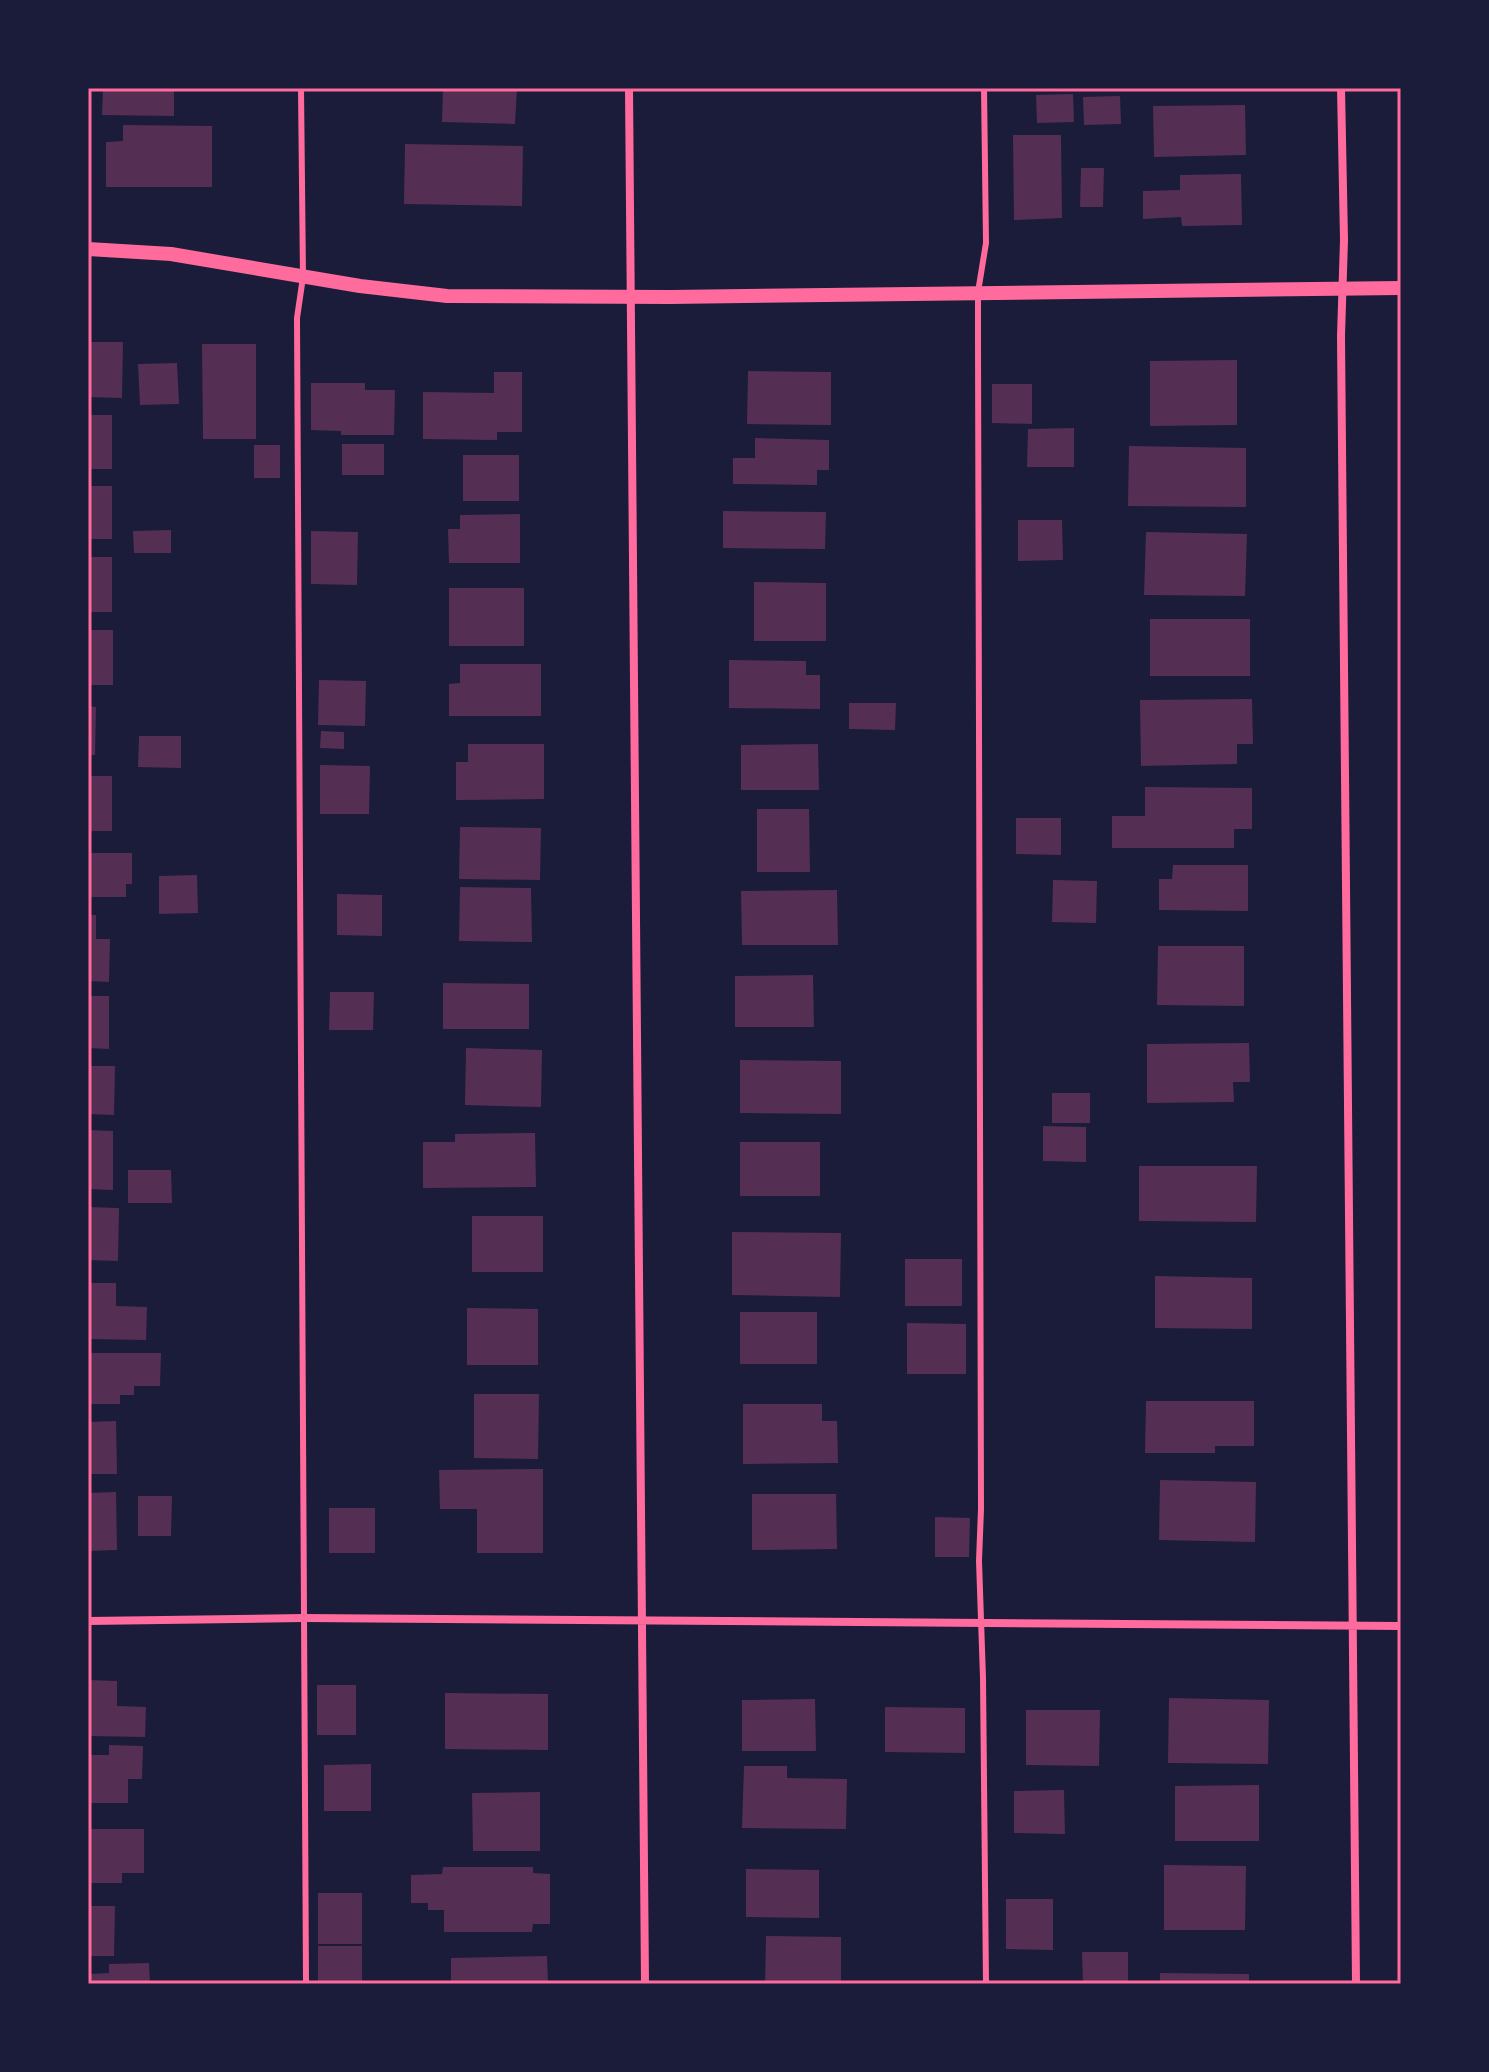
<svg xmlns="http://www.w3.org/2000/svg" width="1489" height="2072" font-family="Mulish,sans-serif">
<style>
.building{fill:#542f53}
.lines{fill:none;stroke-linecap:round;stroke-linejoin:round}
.service{stroke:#ff6b9d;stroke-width:6}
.minor{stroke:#ff6b9d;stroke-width:8}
.tertiary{stroke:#ff6b9d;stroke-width:14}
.neatline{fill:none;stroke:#ff6b9d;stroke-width:3}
</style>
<rect width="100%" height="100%" fill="#1b1b3a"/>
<!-- building -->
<path class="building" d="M103 88H174V116L102 115Z
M443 88H517L515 124 442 122Z
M1073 94 1074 122 1037 123 1036 95Z
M1120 96 1121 124 1084 125 1083 97Z
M1245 105 1246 155 1154 157 1153 106Z
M123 125 212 126V187H106V142L123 141Z
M1013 135H1061L1062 218 1014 220Z
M405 144 523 146 522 206 404 204Z
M1081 168H1104L1103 207H1080Z
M1241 174 1242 225 1182 226 1181 217 1143 219V191L1180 190V175Z
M88 342H123L122 398 88 397Z
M202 344H256V439H203Z
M1237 360V425L1150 426V361Z
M177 363 179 404 140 405 138 364Z
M748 371 831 372V425L747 424Z
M494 372H522V432H497V440L423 439V392L494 393Z
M311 383H365V390H395L394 435H341V431L311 430Z
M992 384H1032V424L992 423Z
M88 415H112V469H88Z
M1074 428V467H1027L1028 429Z
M755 438 829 440V470H817V485L733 484V458H755Z
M342 444H384V475H342Z
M254 445H280V478H254Z
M1129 446 1246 448V507L1128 506Z
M463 455H519V501H463Z
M88 486H112V539H88Z
M723 511 826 512 825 549 723 548Z
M520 514V563H449L448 529H460V515Z
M1018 520H1062L1063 560 1018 561Z
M171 530V553H134L133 531Z
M311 531 358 532 357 585 311 584Z
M1146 532 1247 534 1245 596 1144 595Z
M88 557H112V612H88Z
M754 582 826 583V641H754Z
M449 588H524V646H449Z
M1150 619H1250V676H1150Z
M88 630H113V685H88Z
M729 660 806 661V675H820V709L729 708Z
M460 664H541V716H449V684L460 683Z
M319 680 366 681 365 726 318 725Z
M1252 699 1253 744H1237V764L1141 766 1140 700Z
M849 703H896L895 730 849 729Z
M88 706 96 707 95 755H88Z
M321 731 344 732V749L320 748Z
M139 736H181V768L138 767Z
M468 744H544V799L456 800V762H468Z
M818 744 819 790H741V745Z
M320 765 370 766 369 814H320Z
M88 776H112V831H88Z
M1145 787 1252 788V829H1234V848H1112V816H1145Z
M757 809H809L810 872H757Z
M1016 818H1061V855L1016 854Z
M460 827 541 828 540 880 459 879Z
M88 853H132V884H126V897H88Z
M1173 865H1248V911L1159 910V879H1172Z
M197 875 198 913 159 914V876Z
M1053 880 1097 881 1096 923 1052 922Z
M460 887 531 888 532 942 459 941Z
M837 890 838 945H742L741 891Z
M337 894 382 895V936L337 935Z
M88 915H96V939H110L109 982 88 981Z
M1158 946H1244V1006L1157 1005Z
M813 975 814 1027H735V976Z
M443 983 529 984V1029H443Z
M330 992H374L373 1030H329Z
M88 996H109V1049L88 1048Z
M1249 1043 1250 1082H1233L1234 1102 1147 1103V1044Z
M466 1048 542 1050 541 1107 465 1105Z
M740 1060 841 1061V1114L740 1113Z
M88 1066H115L114 1115 88 1114Z
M1052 1093H1090V1123H1052Z
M1043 1126 1086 1127V1162L1043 1161Z
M88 1130 113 1131V1190L88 1189Z
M535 1133 536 1187 423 1188V1142H455V1134Z
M740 1142H820V1196H740Z
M1139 1166H1257L1256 1222 1139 1221Z
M128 1170H171L172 1203H128Z
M88 1207 119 1208 118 1261 88 1260Z
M472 1216H543V1272H472Z
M732 1232 841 1233 840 1297 732 1295Z
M905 1259H962V1306H905Z
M1155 1276 1252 1278V1329L1155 1328Z
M88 1283H116V1306L147 1307 146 1340 88 1339Z
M467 1308 538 1309V1365H467Z
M740 1312H817V1364H740Z
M907 1323 966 1324V1374H907Z
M88 1353H161L160 1386H134V1395H120V1404H88Z
M474 1394H539L538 1459 474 1458Z
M1146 1401H1254V1446H1215V1453H1145Z
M743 1404H822V1421H837L838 1463 743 1464Z
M116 1421 117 1474H88V1422Z
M543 1469V1553H477V1509H440L439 1470Z
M1160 1480 1256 1482 1255 1542 1159 1540Z
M116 1492 117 1550 88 1551V1493Z
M752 1494H836L837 1549 752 1550Z
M138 1496H172L171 1536H138Z
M329 1508H375V1553H329Z
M935 1517 970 1518 969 1557H935Z
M88 1680 117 1681V1706L146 1707 145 1737 88 1736Z
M317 1685H356V1735H317Z
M445 1693 548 1694V1750L445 1749Z
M1169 1698 1269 1700 1268 1764 1168 1763Z
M815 1699 816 1751H742V1700Z
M885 1707 965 1708V1753L885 1752Z
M1026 1710H1100L1099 1766 1026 1765Z
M109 1745 143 1746 142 1779H128V1803H88V1755H109Z
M371 1764V1811H324V1765Z
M744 1766H787V1778L847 1779 846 1829 742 1828Z
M1259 1785V1841H1175V1786Z
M1064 1790 1065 1834 1014 1833V1791Z
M540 1792V1851H473L472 1793Z
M88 1829H144V1873H122V1883H88Z
M1164 1865 1246 1866 1245 1930H1164Z
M443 1867H533V1873L550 1874V1924H533L532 1932H444V1910H428V1903H411V1875L442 1874Z
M746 1869 819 1870V1918L746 1917Z
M318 1893H362V1944H318Z
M1006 1899H1053V1950L1006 1949Z
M88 1906H115L114 1956H88Z
M766 1936 841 1937V1984H765Z
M318 1946H362V1984H318Z
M1082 1952H1128V1984H1083Z
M547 1956 548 1984H451V1958Z
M149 1963 150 1984H88V1974L109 1973V1964Z
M1160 1973 1249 1974V1984H1160Z"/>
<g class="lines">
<!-- service -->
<path class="service" d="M301 88 303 277 297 318 306 1984
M984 88 986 243 978 292V343L981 1509 979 1561 983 1678 986 1984"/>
<!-- minor -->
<path class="minor" d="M629 88 645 1984
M1341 88 1344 240 1341 336 1356 1984
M88 1621 303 1618 1401 1626"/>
<!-- tertiary -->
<path class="tertiary" d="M88 249 171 254 360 286 447 296 670 297 1401 288"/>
</g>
<!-- border -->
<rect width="1489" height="2072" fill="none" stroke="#1b1b3a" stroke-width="180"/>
<rect x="90" y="90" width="1309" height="1892" class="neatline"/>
</svg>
